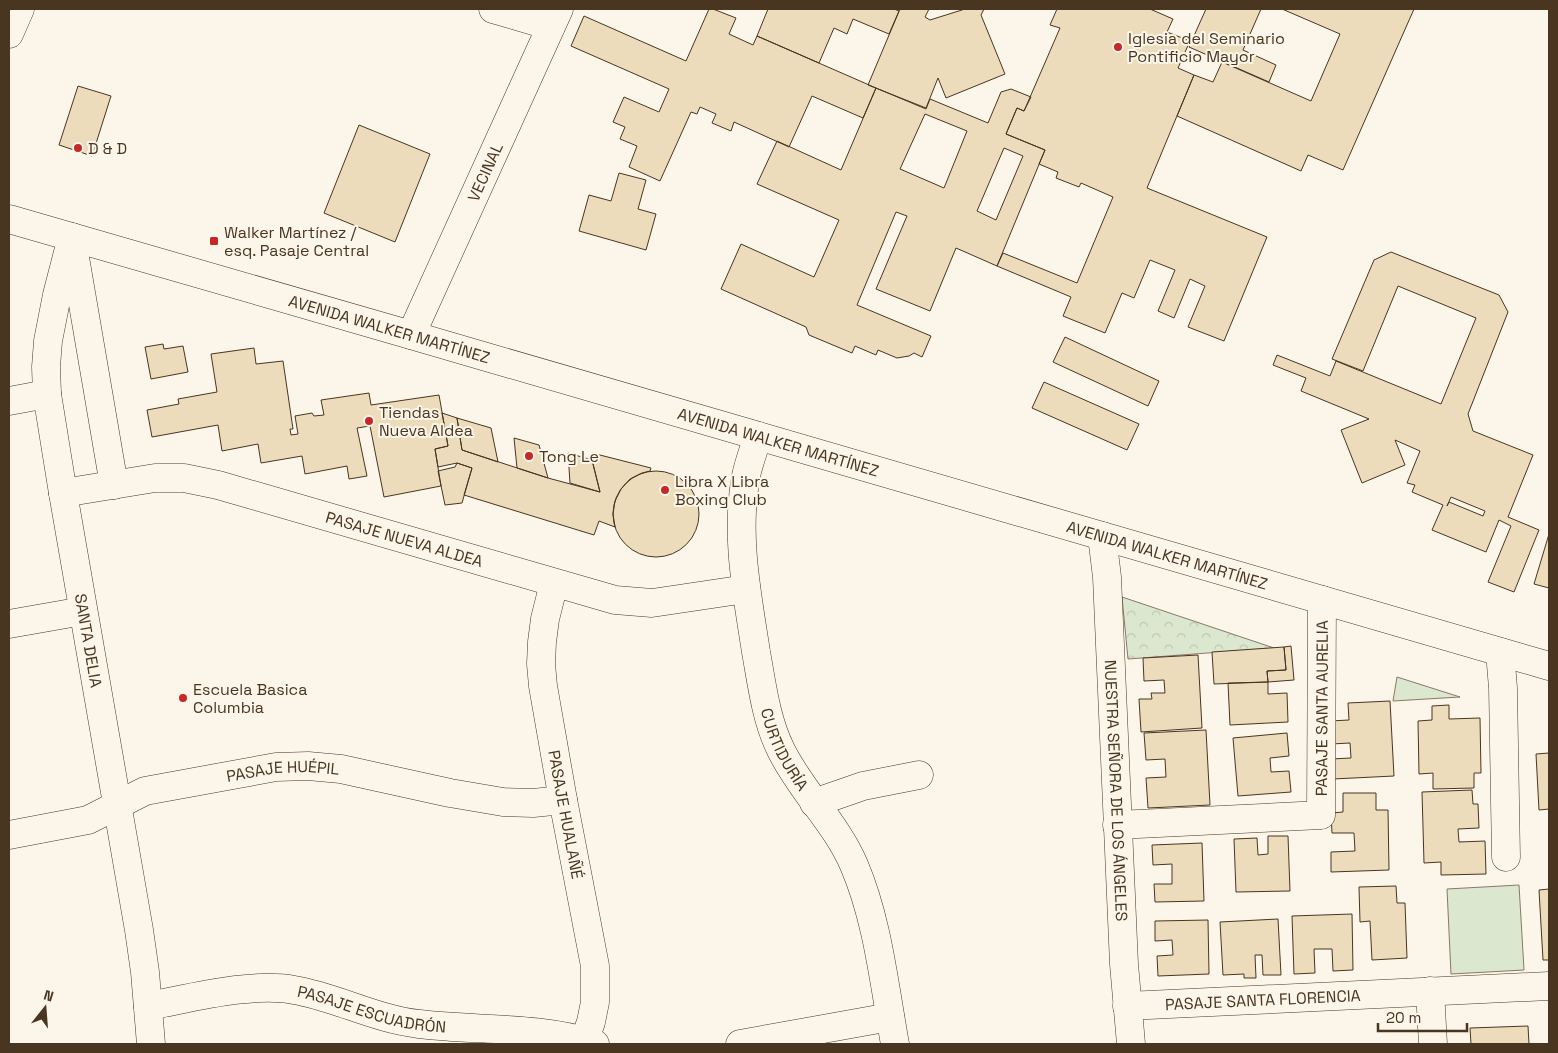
<svg xmlns="http://www.w3.org/2000/svg" width="1558" height="1053" font-family="'Space Grotesk',sans-serif">
<style>
.grass{fill:#dce7d0;stroke:#887966}
.forest{fill:url(#forest-crowns);stroke:#887966}
.building{fill:#ecdcbc;stroke:#4a3520;fill-rule:evenodd}
.lines{fill:none;stroke-linecap:round;stroke-linejoin:round}
.minor-casing{stroke:#4a3520;stroke-width:29}
.major-casing{stroke:#4a3520;stroke-width:29}
.minor{stroke:#fbf6e9;stroke-width:28}
.major{stroke:#fbf6e9;stroke-width:28}
.poi-dot{fill:#c62828;stroke:#fbf6e9;stroke-width:2}
.labels{text-anchor:middle;dominant-baseline:central;stroke-width:4;stroke-linejoin:round;paint-order:stroke}
.poi-label{font-size:16px;fill:#4a3520;stroke:#fbf6e9;text-anchor:start}
.street-label{font-size:16px;fill:#4a3520;stroke:#fbf6e9}
</style>
<defs>
<pattern id="forest-crowns" width="20" height="18" patternUnits="userSpaceOnUse" patternTransform="scale(1.25)"><rect width="20" height="18" fill="#dce7d0"/><path d="M2 6a3 3 0 1 1 6 0M12 15a3 3 0 1 1 6 0" fill="none" stroke="#bec7b2"/></pattern>
</defs>
<rect width="100%" height="100%" fill="#fbf6e9"/>
<!-- grass -->
<path class="grass" d="M1397 677 1460 697 1393 701Z
M1519 885 1524 970 1451 974 1447 889Z"/>
<!-- forest -->
<path class="forest" d="M1122 597 1274 648 1128 659Z"/>
<!-- building -->
<path class="building" d="M709 9H713L736 18 729 34 753 45 757 36 876 88 863 118 812 96 789 147 734 122 731 131 712 123 716 114 700 107 697 114 691 112 660 181 629 167 637 146 620 139 625 127 613 122 624 97 659 112 669 89 571 46 584 16 686 61Z
M768 9H894L899 11 889 34 853 19 847 34 834 28 819 63 757 36Z
M900 9H929L925 17 930 20 965 9H984L981 15 1005 74 946 98 938 78 926 108 868 85Z
M1057 9H1150L1173 19 1167 32 1190 41 1178 68 1194 75 1147 188 1267 237 1224 341 1188 327 1205 286 1190 279 1174 318 1158 311 1175 270 1150 260 1134 298 1122 293 1105 333 1063 316 1071 297 997 266 1003 253 1077 283 1113 197 1081 183 1079 187 1056 178 1058 172 1039 164 1045 150 1006 134 1017 108 1024 111 1060 28 1050 25Z
M1206 9H1261L1243 50 1276 65 1269 82 1189 47Z
M1282 9H1414L1343 170 1308 155 1301 171 1177 116 1194 75 1213 82 1222 62 1311 101 1340 34Z
M78 86 111 96 92 156 59 145Z
M876 88 926 109 930 99 988 123 1001 92 1011 89 1031 97 1024 111 1017 108 1006 134 1045 150 997 266 956 248 930 311 876 289 907 216 896 212 857 305 931 336 922 357 914 353 909 356 897 358 878 350 876 355 855 346 852 353 809 335 806 327 721 289 741 244 814 277 839 220 757 184 777 141 841 170ZM925 114 967 131 944 188 900 169ZM1004 148 1023 156 996 220 977 211Z
M359 125 430 154 395 242 324 213Z
M619 173 646 180 638 209 656 214 646 250 579 231 589 195 611 201Z
M1391 252 1499 295 1508 312 1468 414 1473 431 1533 455 1508 517 1539 530 1514 592 1488 582 1511 526 1499 520 1486 552 1432 530 1443 505 1412 492 1415 485 1407 483 1420 451 1395 440 1405 465 1362 483 1341 430 1369 419 1301 391 1306 378 1273 365 1277 355 1330 376 1336 361 1441 404 1476 318 1398 286 1363 371 1332 359 1374 260ZM1451 497 1485 511 1483 516 1449 502 1447 506Z
M1065 337 1159 381 1148 406 1053 362Z
M163 344 164 349 183 346 188 372 151 379 145 347Z
M254 348 256 364 283 361 293 429H290L291 435 298 434 295 416 312 413 314 416 324 415 321 400 369 393 371 405 439 395 448 446 435 449 441 486 384 497 370 426 357 428 367 476 349 479 347 466 305 474 302 456 261 463 258 444 222 451 218 425 152 437 147 410 179 404 178 399 217 392 211 354Z
M1044 382 1139 424 1127 450 1032 408Z
M442 413 457 418 462 450 548 478 600 492 592 460V453L651 468 650 471 642 473 630 479 621 489 615 501 613 514 615 527 599 521 594 535 464 495 472 468 457 463 438 467 435 449 448 446Z
M457 418 491 428 498 462 462 450Z
M514 438 539 445 548 478 517 468Z
M568 453 592 460 600 492 570 483Z
M457 463 472 468 462 503 445 505 438 471 455 467Z
M613 514a43 43 0 1 1 86 0a43 43 0 1 1-86 0Z
M1549 534V588L1534 584Z
M1291 646 1294 680 1268 682 1267 671 1286 670 1284 647Z
M1284 647 1286 670 1267 671 1268 682 1214 684 1212 652Z
M1198 655 1202 728 1141 732 1139 699H1152L1151 693H1165L1164 680 1144 681 1143 658Z
M1268 682V694L1287 693 1288 722 1230 725 1228 683Z
M1390 701 1394 776 1333 779 1331 759 1351 758 1350 743 1331 744 1330 721 1349 720 1348 703Z
M1449 705V719L1480 718 1481 773H1474V788L1433 789V773L1419 774 1418 721 1432 720V706Z
M1206 730 1210 805 1148 808 1146 778 1166 777 1165 759 1146 760 1144 733Z
M1287 733 1289 756 1270 758 1271 772 1289 771 1291 792 1238 796 1233 738Z
M1549 753V809L1539 810 1536 754Z
M1472 790 1473 804H1478L1479 828 1458 829 1459 842 1485 841 1486 874 1441 875V862L1424 863 1422 792Z
M1343 793H1376V810H1388L1389 870 1331 872V852L1355 851 1354 833H1332L1331 813 1343 812Z
M1268 836H1288L1290 891 1236 892 1234 839 1257 838 1258 855 1268 854Z
M1202 843 1204 901 1155 902 1154 884H1172V864L1153 865 1152 845Z
M1396 886 1397 903H1405L1407 958 1372 960 1370 921 1360 922 1359 887Z
M1549 889V960H1543L1539 890Z
M1352 914 1353 970 1333 971 1332 949H1314L1315 973 1294 974 1292 916Z
M1278 919 1281 975H1263L1262 955H1255L1256 978H1244V974L1223 975 1220 922Z
M1208 920 1209 974 1158 976 1157 956 1173 955 1172 940 1155 941V921Z
M1528 1026 1529 1044H1471L1470 1028Z"/>
<g class="lines">
<defs>
<g id="minor">
<path d="M493 9 551 26"/>
<path d="M9 34 20 9"/>
<path id="s1" d="M72 237 57 295 48 341 46 367 47 394 63 493 139 930 145 972 151 1044"/>
<path d="M73 246 114 485"/>
<path id="s2" d="M411 335 559 9"/>
<path d="M9 401 47 394"/>
<path id="s3" d="M758 436C754 449 749 462 746 476 735 535 747 593 756 652 762 685 766 720 781 750 801 791 836 823 854 865 878 921 884 984 895 1044"/>
<path id="s4" d="M63 493 155 478H184L218 485 615 600 652 603 746 589"/>
<path id="s5" d="M1102 536 1107 577 1124 964 1131 1044"/>
<path id="s6" d="M554 583 545 619 542 642 541 664 543 686 563 800 595 966V1002L591 1022 583 1044"/>
<path d="M9 624 83 611"/>
<path d="M1500 652 1503 688 1506 857"/>
<path d="M814 803 863 786 919 775"/>
<path id="s7" d="M1117 825 1321 815 1322 600"/>
<path id="s8" d="M9 835 88 820 145 791 276 767 308 766 341 769 450 793 503 802 533 803 563 800"/>
<path d="M1430 991 1433 1044"/>
<path id="s9" d="M148 1006C192 998 251 982 294 990 336 997 375 1019 419 1024 478 1031 538 1026 595 1044"/>
<path id="s10" d="M1127 1006 1549 986"/>
<path d="M740 1044 890 1017"/>
</g>
<g id="major">
<path id="s11" d="M9 219 411 335 1549 666"/>
</g>
</defs>
<!-- minor casing -->
<use href="#minor" class="minor-casing"/>
<!-- major casing -->
<use href="#major" class="major-casing"/>
<!-- minor -->
<use href="#minor" class="minor"/>
<!-- major -->
<use href="#major" class="major"/>
</g>
<!-- markers -->
<g class="poi-dot">
<circle cx="1118" cy="47" r="5"/>
<circle cx="78" cy="148" r="5"/>
<rect x="209" y="236" width="10" height="10" rx="2.5"/>
<circle cx="369" cy="421" r="5"/>
<circle cx="529" cy="456" r="5"/>
<circle cx="665" cy="490" r="5"/>
<circle cx="183" cy="698" r="5"/>
</g>
<g class="labels">
<!-- poi labels -->
<g class="poi-label">
<text x="1128" y="38">Iglesia del Seminario<tspan x="1128" dy="18">Pontificio Mayor</tspan></text>
<text x="88" y="148">D &amp; D</text>
<text x="224" y="232">Walker Martínez /<tspan x="224" dy="18">esq. Pasaje Central</tspan></text>
<text x="379" y="412">Tiendas<tspan x="379" dy="18">Nueva Aldea</tspan></text>
<text x="539" y="456">Tong Le</text>
<text x="675" y="481">Libra X Libra<tspan x="675" dy="18">Boxing Club</tspan></text>
<text x="193" y="689">Escuela Basica<tspan x="193" dy="18">Columbia</tspan></text>
</g>
<!-- street labels -->
<g class="street-label">
<text stroke="none"><textPath href="#s2" startOffset="179">VECINAL</textPath></text>
<text stroke="none"><textPath href="#s11" startOffset="396">AVENIDA WALKER MARTÍNEZ</textPath></text>
<text stroke="none"><textPath href="#s11" startOffset="801">AVENIDA WALKER MARTÍNEZ</textPath></text>
<text stroke="none"><textPath href="#s4" startOffset="351">PASAJE NUEVA ALDEA</textPath></text>
<text stroke="none"><textPath href="#s11" startOffset="1206">AVENIDA WALKER MARTÍNEZ</textPath></text>
<text stroke="none"><textPath href="#s1" startOffset="410">SANTA DELIA</textPath></text>
<text stroke="none"><textPath href="#s7" startOffset="311">PASAJE SANTA AURELIA</textPath></text>
<text stroke="none"><textPath href="#s3" startOffset="321">CURTIDURÍA</textPath></text>
<text stroke="none"><textPath href="#s8" startOffset="284">PASAJE HUÉPIL</textPath></text>
<text stroke="none"><textPath href="#s5" startOffset="255">NUESTRA SEÑORA DE LOS ÁNGELES</textPath></text>
<text stroke="none"><textPath href="#s6" startOffset="235">PASAJE HUALAÑÉ</textPath></text>
<text stroke="none"><textPath href="#s10" startOffset="136">PASAJE SANTA FLORENCIA</textPath></text>
<text stroke="none"><textPath href="#s9" startOffset="228">PASAJE ESCUADRÓN</textPath></text>
</g>
</g>
<!-- border -->
<rect width="1558" height="1053" fill="none" stroke="#4a3520" stroke-width="20"/>
<!-- north arrow -->
<g transform="translate(45 1008) rotate(17)" stroke="#fbf6e9" stroke-width="4" paint-order="stroke">
<path d="M0-4L9 19L0 12L-9 19Z" fill="#4a3520"/>
<text y="-8" font-size="14" font-weight="bold" text-anchor="middle" fill="#4a3520">N</text>
</g>
<!-- scale -->
<path d="M1378 1023v8h89v-8" fill="none" stroke="#4a3520" stroke-width="2.5"/>
<text x="1386" y="1023" font-size="15" fill="#4a3520" stroke="#fbf6e9" stroke-width="4" paint-order="stroke">20 m</text>
</svg>
